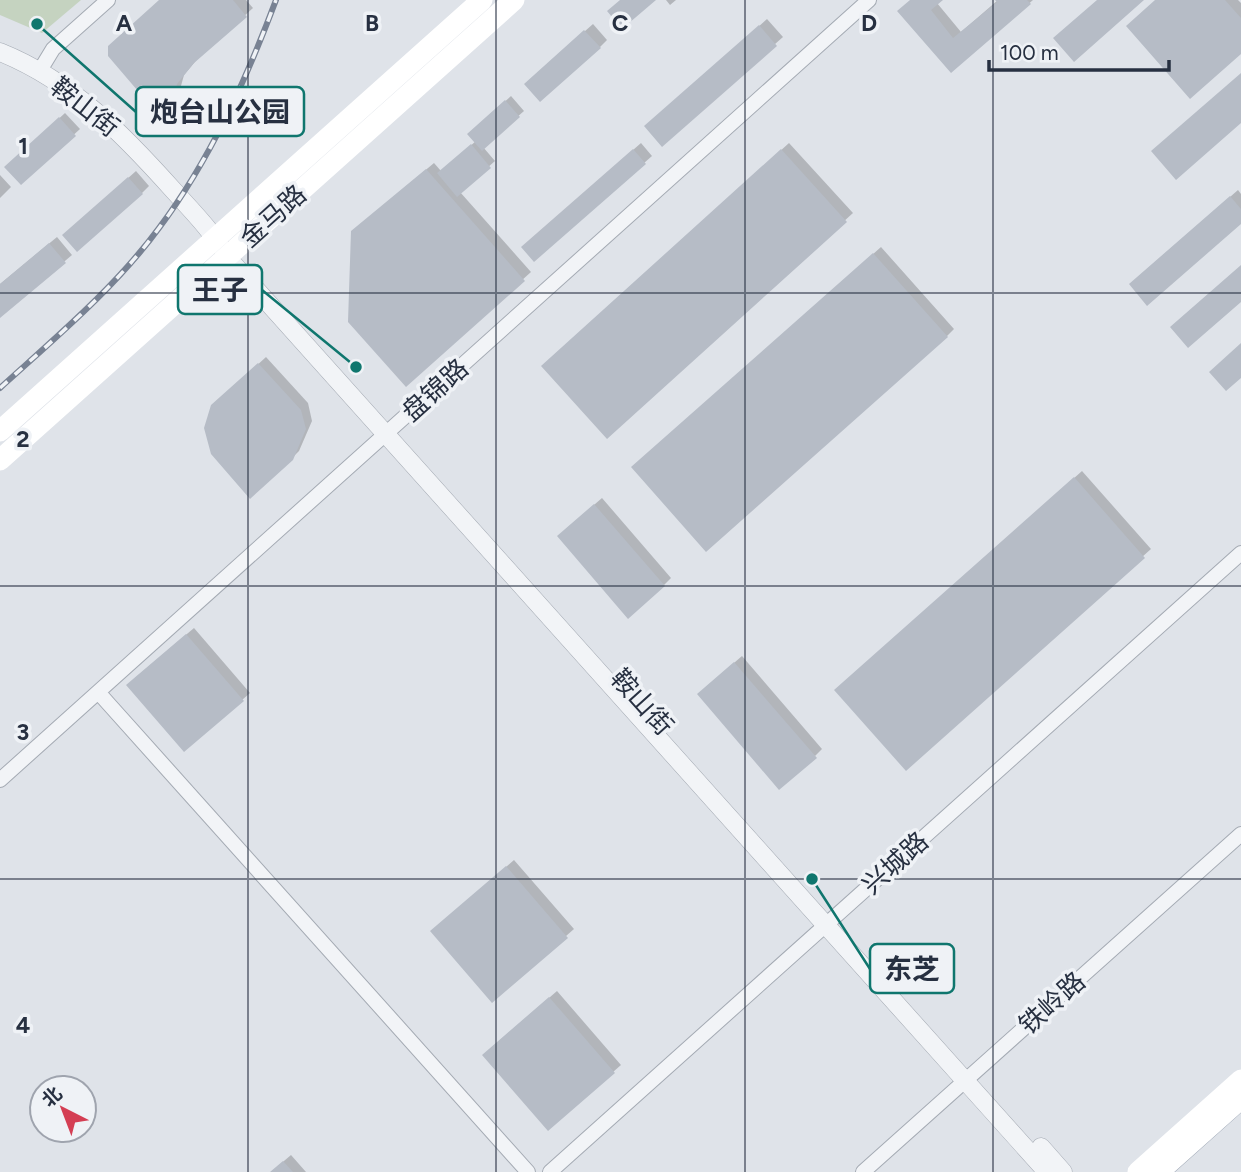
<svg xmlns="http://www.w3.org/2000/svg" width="1241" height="1172" font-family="Figtree,'Noto Sans SC',sans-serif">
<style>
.green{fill:#c5d3c0}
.shadow{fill:#0003}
.building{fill:#b6bcc6}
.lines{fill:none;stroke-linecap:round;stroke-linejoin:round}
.minor-casing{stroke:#a4aab3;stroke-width:16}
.tertiary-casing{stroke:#a4aab3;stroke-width:19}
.primary-casing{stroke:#9ea7b5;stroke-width:24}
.minor{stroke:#f2f4f7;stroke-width:14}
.tertiary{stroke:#f2f4f7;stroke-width:18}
.secondary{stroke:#fff;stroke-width:21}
.primary{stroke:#fff;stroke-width:23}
.rail-casing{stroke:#788293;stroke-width:6}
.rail{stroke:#eff2f6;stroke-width:3.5;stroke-dasharray:10;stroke-linecap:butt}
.grid{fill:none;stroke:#273041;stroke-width:2;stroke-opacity:0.55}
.labels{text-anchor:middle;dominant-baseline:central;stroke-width:7;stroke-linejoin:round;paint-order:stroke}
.street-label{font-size:26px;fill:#273041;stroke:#eff2f6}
.grid-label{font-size:23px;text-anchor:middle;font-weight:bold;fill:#273041;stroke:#eff2f6;stroke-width:7;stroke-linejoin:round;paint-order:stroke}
.leader{fill:none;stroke:#0f766e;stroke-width:2.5}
.callout-dot{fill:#0f766e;stroke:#eff2f6;stroke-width:2.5}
.callout{fill:#eff2f6;stroke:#0f766e;stroke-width:2.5}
.callout-label{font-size:28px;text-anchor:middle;font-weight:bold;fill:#273041}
</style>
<rect width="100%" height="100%" fill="#dfe3e9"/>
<!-- green -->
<path class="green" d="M0 0H81L42 33 0 15Z"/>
<!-- shadow -->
<path class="shadow" d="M161 0H246L253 8 199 57 184 75 173 115 167 122Z
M666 0H676L670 5Z
M911 0H940L937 3 961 32 998 0H1033L951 71Z
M1157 0H1238L1241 3V51Z
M767 19 783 37 662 144 654 119Z
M593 24 607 40 600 47 533 77Z
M511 96 524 111 483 147 495 161 460 192 531 272 406 385 361 224 434 163 441 171 476 141 474 129Z
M65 113 80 129 21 183 6 167Z
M641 143 652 156 534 260 530 240Z
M789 143 853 213 607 437 550 359Z
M136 171 149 186 142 193 72 228Z
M0 175 11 187 0 198Z
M1238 190 1241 194V222L1138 277Z
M57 237 72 255 0 316V284Z
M881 247 954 329 947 336 641 460Z
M266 357 308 403 312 421 299 451 291 459 221 398Z
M1082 471 1151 549 906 768 844 683Z
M602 498 671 578 664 585 566 529Z
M194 628 250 693 242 700 135 678Z
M742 656 822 749 815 756 706 687Z
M514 860 574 929 492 1001 440 924Z
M557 991 621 1065 613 1072 491 1048Z
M291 1155 306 1172H271Z"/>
<!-- building -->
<path class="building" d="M159 0H233L247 17 194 63 177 84 167 125 108 56V46Z
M620 0H656L622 29 607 11Z
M910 0H943L931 10 953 38 997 2 995 0H1027L1031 4 951 73 897 11Z
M1097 0H1144L1074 62 1053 38Z
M1155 0H1225L1241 18V54L1190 99 1126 26Z
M759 25 777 46 662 147 644 126Z
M584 30 601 48 540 102 524 84Z
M1241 73V123L1176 180 1151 151Z
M505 100 520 117 482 151 467 134Z
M59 117 76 136 21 185 4 167Z
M471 144 491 168 457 197 437 173Z
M633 149 646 164 534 262 521 247Z
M781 149 847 222 607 439 541 366Z
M426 169 525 281 406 387 348 322 351 231Z
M128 177 143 194 77 252 62 235Z
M1230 196 1241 209V224L1147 306 1129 284Z
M49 243 66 263 0 318V284Z
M873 253 948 337 706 552 631 467Z
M1241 265V302L1188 348 1170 327Z
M1241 343V378L1226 391 1209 372Z
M258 363 301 410 306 429 293 460 250 499 211 454 204 428 211 405Z
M1074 477 1145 558 906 771 834 690Z
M594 504 665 586 628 619 557 536Z
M186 634 244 701 184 752 126 685Z
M734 662 817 758 779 790 697 694Z
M506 866 568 938 492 1003 430 931Z
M549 997 615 1073 548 1131 482 1055Z
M283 1161 293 1172H270Z"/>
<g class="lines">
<defs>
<path id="minor" d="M39 72 53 49 108 0
M98 692 528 1172
M0 780 869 0
M550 1172 1241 553
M863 1172 1241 834"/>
<path id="tertiary" d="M0 52C72 81 123 134 174 191 193 212 213 232 227 257L1047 1172
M1041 1147 1063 1172"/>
<path id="primary" d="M1157 1172 1241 1097"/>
</defs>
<!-- minor casing -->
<use href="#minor" class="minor-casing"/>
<!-- tertiary casing -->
<use href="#tertiary" class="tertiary-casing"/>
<!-- primary casing -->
<use href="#primary" class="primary-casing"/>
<!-- minor -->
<use href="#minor" class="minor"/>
<!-- tertiary -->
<use href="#tertiary" class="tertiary"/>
<!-- secondary -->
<path class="secondary" d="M0 431 482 0
M0 460 514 0
M1138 1172 1241 1080"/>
<!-- primary -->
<use href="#primary" class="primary"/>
<defs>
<path id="rail" d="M0 388C55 338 115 288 159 228 210 160 246 80 276 0"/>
</defs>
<!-- rail casing -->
<use href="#rail" class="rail-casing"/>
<!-- rail -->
<use href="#rail" class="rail"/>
</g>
<!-- grid -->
<path class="grid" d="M248 0V1172M496 0V1172M745 0V1172M993 0V1172M0 293H1241M0 586H1241M0 879H1241"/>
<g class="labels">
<!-- street labels -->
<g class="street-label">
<text transform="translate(85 107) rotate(38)">鞍山街</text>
<text transform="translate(273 216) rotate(-42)">金马路</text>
<text transform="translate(435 390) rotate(-42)">盘锦路</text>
<text transform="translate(642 702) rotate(48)">鞍山街</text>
<text transform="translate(895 863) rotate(-42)">兴城路</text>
<text transform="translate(1052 1003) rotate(-42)">铁岭路</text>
</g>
</g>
<g class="grid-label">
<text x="124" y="31">A</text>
<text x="372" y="31">B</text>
<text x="620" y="31">C</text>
<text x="869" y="31">D</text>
<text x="23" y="154">1</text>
<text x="23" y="447">2</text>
<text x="23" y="740">3</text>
<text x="23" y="1033">4</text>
</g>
<!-- callouts -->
<path class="leader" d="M37 24L136 112M356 367L262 290M812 879L870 969"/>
<g class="callout-dot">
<circle cx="37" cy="24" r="7"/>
<circle cx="356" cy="367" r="7"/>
<circle cx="812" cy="879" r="7"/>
</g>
<g class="callout">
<rect x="136" y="87" width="168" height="49" rx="7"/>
<rect x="178" y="265" width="84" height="49" rx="7"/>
<rect x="870" y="944" width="84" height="49" rx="7"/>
</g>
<g class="callout-label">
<text x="220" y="122">炮台山公园</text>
<text x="220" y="300">王子</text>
<text x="912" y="979">东芝</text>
</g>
<!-- north arrow -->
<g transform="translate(63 1109) rotate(318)"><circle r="33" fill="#eff2f6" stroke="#9fa4ae" stroke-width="2"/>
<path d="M0-5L12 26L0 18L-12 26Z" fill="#d43e53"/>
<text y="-10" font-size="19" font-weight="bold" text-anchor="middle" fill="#273041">北</text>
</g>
<!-- scale -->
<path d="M989 60v10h180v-10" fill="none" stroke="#273041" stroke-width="3.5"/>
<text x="1000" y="60" font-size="21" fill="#273041" stroke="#eff2f6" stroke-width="5" paint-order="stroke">100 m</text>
</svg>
